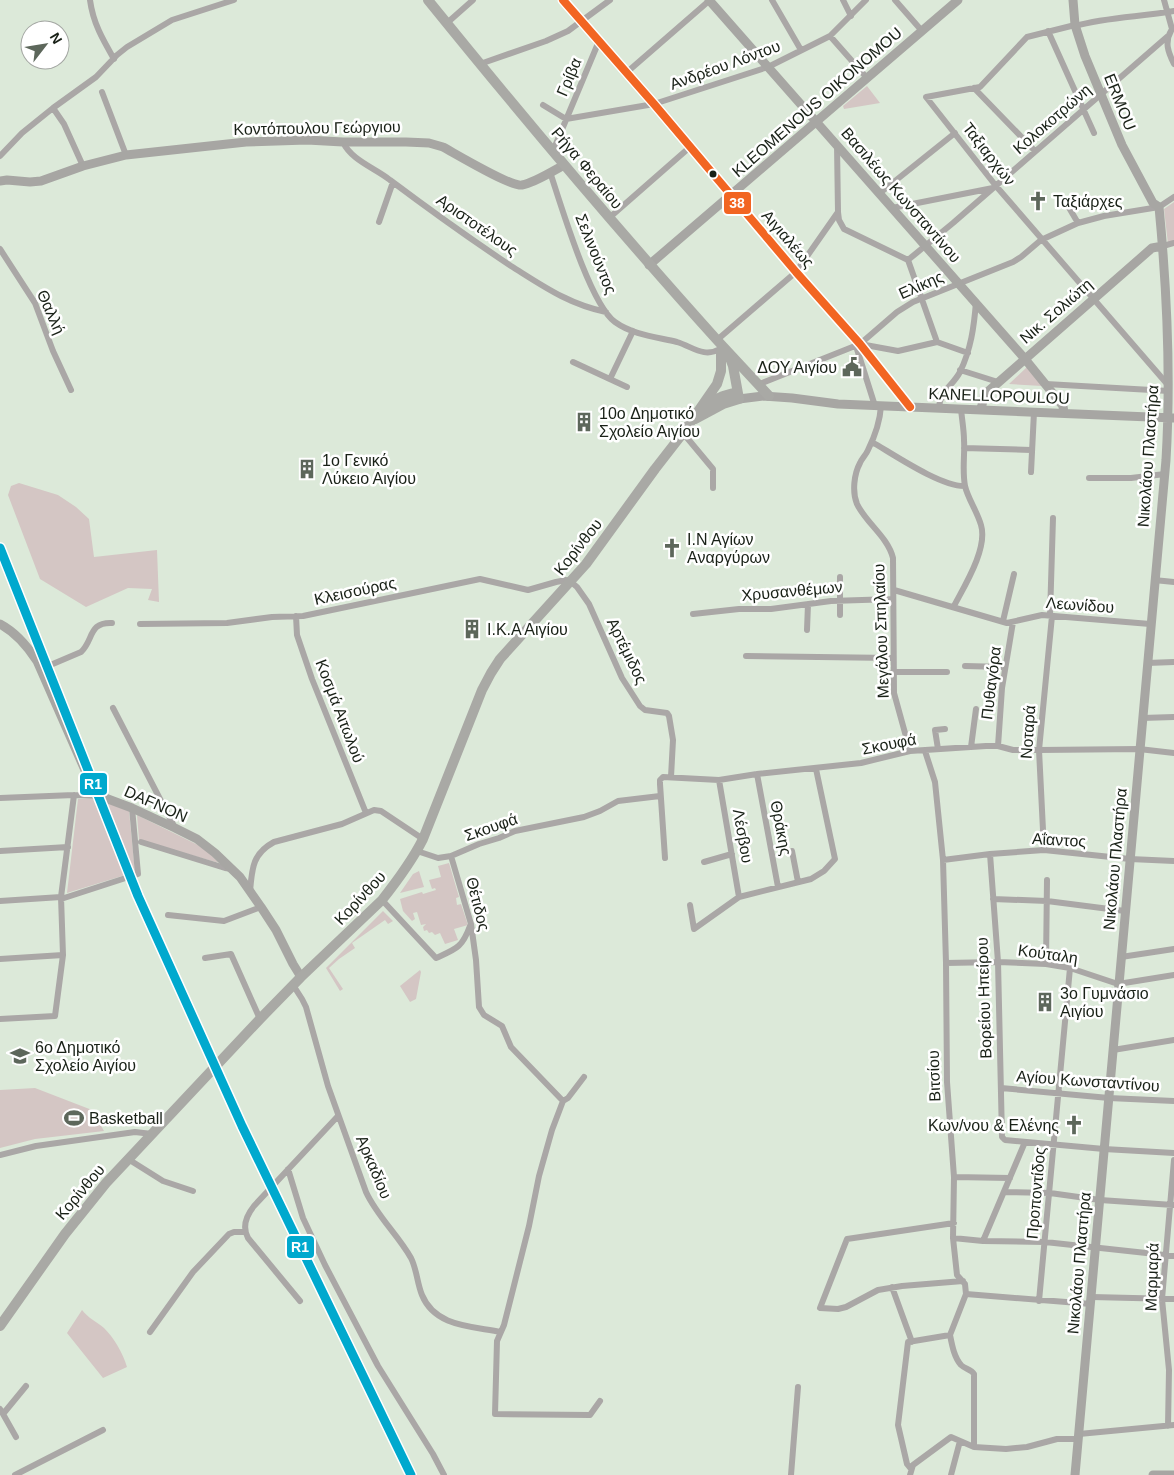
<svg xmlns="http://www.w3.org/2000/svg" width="1174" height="1475" font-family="Helvetica,sans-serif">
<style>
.green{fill:#d4c6c4}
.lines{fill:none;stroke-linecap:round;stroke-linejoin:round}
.street{stroke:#aaa7a6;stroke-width:6}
.secondary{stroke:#a7a6a3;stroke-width:9}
.primary{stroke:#a9a9a5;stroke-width:10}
.bus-1-casing{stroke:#fff;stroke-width:11}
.bus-1{stroke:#f26522;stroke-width:8}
.rail-1-casing{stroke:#fff;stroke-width:12}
.rail-1{stroke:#00a9ce;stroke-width:9}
.bus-dot{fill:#192117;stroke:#fff;stroke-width:2}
.labels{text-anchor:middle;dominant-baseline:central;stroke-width:5;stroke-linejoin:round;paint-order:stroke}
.street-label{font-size:16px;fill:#192117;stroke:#fff}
.poi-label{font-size:16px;fill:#192117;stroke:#fff;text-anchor:start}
.line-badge{stroke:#fff;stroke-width:2}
.badge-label{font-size:14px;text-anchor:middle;font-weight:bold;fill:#fff}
</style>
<rect width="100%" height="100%" fill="#dce9d9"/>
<!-- green -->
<path class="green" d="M867 86 880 103 844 109 843 106Z
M1174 202V241L1168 244 1164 209Z
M1027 367 1042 386 1009 384Z
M19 483 58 495 76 507 89 519 94 557 157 550 159 602 148 600 152 589 128 588 86 607 40 579 8 495 11 486Z
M78 799H97L129 811 135 872 67 893Z
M137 815 196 844 207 851 219 863 139 840Z
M449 863 459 897 456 898 457 905 461 904 468 925 454 929 458 940 445 944 440 933 435 935 432 932 429 933 427 930 424 931 423 927 426 924 421 925 417 912 413 913 415 919 412 921 403 911 400 899 422 892 423 894 436 890 435 888 432 889 429 880 441 877 438 866Z
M419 871 424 887 400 893 413 874Z
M383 911 393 921 388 924 385 920 352 943 355 948 339 959 329 968 343 989 340 991 326 968Z
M420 970 421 972 416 999 410 1002 400 986Z
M35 1088 92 1110 104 1131 35 1139 0 1148V1090Z
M82 1310C88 1318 97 1322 104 1328 114 1338 123 1353 127 1367L103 1378 67 1333Z"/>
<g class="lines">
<!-- street -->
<path class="street" d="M90 0C93 23 103 40 114 59
M772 0 801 50
M843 0 851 16
M895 0 922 31
M1164 0 1172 29C1164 42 1168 52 1174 64
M447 23 473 0
M1075 25 1027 37 980 87 926 97 996 186 1168 385
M1075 26C1108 17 1141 17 1174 11
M1048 31 1094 133
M830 36 867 78
M480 64 546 41 568 31 610 0
M626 73 710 0
M974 88 1035 151
M102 92 126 155
M543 105 566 119 654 104 768 67 830 36 866 0
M53 108 64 124 83 166
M343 142C351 160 375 168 390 180 430 210 469 238 511 266 543 286 568 304 606 312
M553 151 599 41
M0 156 22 133 53 108 96 77 117 55 127 47 172 20 234 0
M550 172C561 205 590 304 615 322 633 335 657 337 677 342 693 347 704 358 720 349
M880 193 955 133
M1068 206 1078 223
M892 208 993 188
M838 212 839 220 844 229 908 260 937 342
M609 218 690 147
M379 222 393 182
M1163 246 1174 243
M0 249 35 303 53 351 71 390
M908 260 953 223 1168 36
M717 340 796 272 838 212 837 145
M860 344 898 351 937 342 968 353
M856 346 875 406
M573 362 627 387
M960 370 998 382
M610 379 633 331
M1046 384 1169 391
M757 385 860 344 897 312 913 302 1013 262 1021 257 1041 240 1078 223 1104 216 1159 207 1174 197
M881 406C880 421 875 436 868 450 866 455 862 458 860 463 854 474 852 492 857 504 866 523 888 537 893 558L894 693 910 751
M939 408C940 390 952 387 960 372 971 349 974 327 976 302
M683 433 713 469V488
M872 442C893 454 941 487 965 486
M964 448 1031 450
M1031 472 1034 412
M1089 478H1131L1165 474
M840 577V615
M1154 580 1174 582
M894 590 1007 623 1042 615 1150 624
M954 606C965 585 988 548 981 525 977 511 968 499 965 486 962 470 965 455 964 440 964 430 962 420 961 409
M693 614 739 609H771L831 601 893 599
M296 616 297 635 312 679 366 813
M1050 616 1053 518
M1003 621 1014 574
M140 624 227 623 272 617 303 616 480 579 528 590 556 582 566 580 571 582 577 587 589 604 622 678 640 706 645 710 667 713 669 716 673 740 671 777
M807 630 808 604
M746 656 893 658
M1147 663 1174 662
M965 666 1005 667
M41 669 81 652C94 640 88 622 112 623
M893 672H947
M113 708 175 828
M1142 718 1174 717
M998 746 1002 688 1013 622
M971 747 976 709
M938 749 935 730 945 729
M925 751 935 782 943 860 946 963 947 1082 954 1177 953 1238 957 1275 965 1284 966 1294 950 1335C952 1345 954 1357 961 1365 965 1369 971 1369 974 1374V1447
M757 774 778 887
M719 780 739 897
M0 798 74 795 100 796
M141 842 225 868 232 869
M1044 850 1039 750 1052 616
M0 851 68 847
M417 851 438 858 451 856 479 844 499 838 515 831 584 817 600 811 618 801 660 796
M792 851 798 882
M990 854 998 962 1002 1137 1005 1140 1104 1149 1174 1153
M451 856 471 924 476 960 479 1007 484 1015 502 1026 511 1047 563 1101 552 1130 539 1176 529 1226 504 1325 497 1341 495 1414 590 1415 600 1401
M665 858 660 784V780L663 777 719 780 757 774 861 763 910 751 986 746H998L1013 750H1039L1139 749 1174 753
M943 860 990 854 1044 850 1130 859 1174 861
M704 862 732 854
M250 892C252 869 252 854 274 842L342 824 374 810 381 811 423 839
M61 899 138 874 132 808
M993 899 1047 901 1125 911
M382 900 436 958C456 949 462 948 470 926
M0 901 61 897
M690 905 694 929 739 897 811 879 824 871 835 859 816 769
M168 915 224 921 261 907
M1121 957 1174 949
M205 958 231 954 260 1019
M0 959 63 955
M946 963 998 962 1046 964 1070 968 1118 984 1174 975
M1046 964 1047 880
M293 985 302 999 306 1007 328 1086 366 1192C377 1216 398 1235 411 1258 417 1270 417 1283 422 1295 435 1327 472 1326 501 1332
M0 1019 55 1016 63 955 61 897 74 795
M1113 1050 1174 1040
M1001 1088 1109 1098 1174 1101
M563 1101 568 1098 584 1077
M0 1155 36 1146 135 1132 152 1134
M128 1159 163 1181 193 1191
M288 1169 303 1218 325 1265 378 1366 433 1454 444 1475
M954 1177 1010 1178
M1004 1192 1050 1193 1100 1200 1173 1205
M954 1223 847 1239 820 1308 838 1309 846 1307 878 1290 902 1286 963 1281
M953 1238 983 1241 1045 1242 1174 1256
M983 1241 1025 1142
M892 1287 912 1342
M966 1294 1091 1304
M1092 1297 1174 1299
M300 1301 248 1238C242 1227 246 1216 254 1206L338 1116
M1039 1301 1070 968
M150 1332 193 1272 229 1234 234 1232H244
M0 1409 3 1414 26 1386
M3 1414 16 1437
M1168 1426 1169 1370 1162 1299 1174 1160
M1079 1434 1174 1425
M911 1469 907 1464 898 1425 908 1342 950 1335
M15 1475 103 1430
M791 1475 798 1387
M910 1475 913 1465 951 1437 974 1447 1006 1449 1027 1447 1057 1439H1079
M951 1475 960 1441"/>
<!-- secondary -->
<path class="secondary" d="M563 0 654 104 796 272 860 344 910 407
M709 0 1025 359 1063 406 1064 413
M1073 0 1075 25 1085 56 1122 145 1153 203 1159 207C1167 290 1171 376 1166 460L1075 1475
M0 181 7 180 30 182 41 181 83 166 126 155 246 142 307 140 343 142H406L429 143 443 147C456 154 511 187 522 185 534 183 553 171 564 165
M649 265 958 0
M739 399 763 396 792 398 838 404 1174 418
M981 410 984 395 1152 248 1163 246
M0 624C15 632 28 647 37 661L88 777 100 796 132 808 175 828 197 839 215 853 240 877 261 907 276 930 293 964 301 977
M1153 1475H1174"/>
<!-- primary -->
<path class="primary" d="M428 0C522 116 617 229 717 340L769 396
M706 404 723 396 737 392
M695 419 723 404 739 399 733 366 730 358
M0 1326 65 1234 106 1183 260 1019 301 977 382 900C397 881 412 861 423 839L482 690 491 673 500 659 586 564 655 469 683 433 717 384 721 371V352"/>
<defs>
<path id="bus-1" d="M563 0 654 104 796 272 860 344 910 407"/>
</defs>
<!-- bus-1 casing -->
<use href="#bus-1" class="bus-1-casing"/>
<!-- bus-1 -->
<use href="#bus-1" class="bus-1"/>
<defs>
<path id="rail-1" d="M0 548 138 896 242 1126 411 1475"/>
</defs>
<!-- rail-1 casing -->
<use href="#rail-1" class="rail-1-casing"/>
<!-- rail-1 -->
<use href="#rail-1" class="rail-1"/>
</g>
<!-- icons -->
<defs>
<symbol id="church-bare" viewBox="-9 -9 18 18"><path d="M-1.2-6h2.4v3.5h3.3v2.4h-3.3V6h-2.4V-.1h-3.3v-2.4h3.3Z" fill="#5d675b" stroke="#fff" stroke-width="2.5" paint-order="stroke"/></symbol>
<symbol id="civic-bare" viewBox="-9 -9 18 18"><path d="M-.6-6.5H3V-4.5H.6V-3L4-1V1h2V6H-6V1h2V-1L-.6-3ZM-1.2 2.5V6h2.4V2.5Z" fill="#5d675b" stroke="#fff" stroke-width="2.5" paint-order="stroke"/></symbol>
<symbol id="building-bare" viewBox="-9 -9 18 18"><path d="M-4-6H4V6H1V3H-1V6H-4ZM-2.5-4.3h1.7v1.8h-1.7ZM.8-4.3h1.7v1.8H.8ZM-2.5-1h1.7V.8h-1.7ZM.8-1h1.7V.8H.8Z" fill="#5d675b" stroke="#fff" stroke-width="2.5" paint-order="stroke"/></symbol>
<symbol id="school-bare" viewBox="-9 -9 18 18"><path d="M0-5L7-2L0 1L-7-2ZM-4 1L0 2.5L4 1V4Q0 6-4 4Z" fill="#5d675b" stroke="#fff" stroke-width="2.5" paint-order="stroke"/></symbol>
<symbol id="stadium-bare" viewBox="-9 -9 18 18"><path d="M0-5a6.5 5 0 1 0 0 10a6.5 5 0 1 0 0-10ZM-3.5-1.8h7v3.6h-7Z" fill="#5d675b" stroke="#fff" stroke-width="2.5" paint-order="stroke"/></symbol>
</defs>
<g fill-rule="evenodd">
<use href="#church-bare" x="1024" y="187" width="28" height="28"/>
<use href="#civic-bare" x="838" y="353" width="28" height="28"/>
<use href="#building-bare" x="570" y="408" width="28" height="28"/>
<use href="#building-bare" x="293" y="455" width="28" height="28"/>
<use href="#church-bare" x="658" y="534" width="28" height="28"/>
<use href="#building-bare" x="458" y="615" width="28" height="28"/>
<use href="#building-bare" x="1031" y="988" width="28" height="28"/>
<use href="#school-bare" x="6" y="1042" width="28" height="28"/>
<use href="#stadium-bare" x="60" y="1104" width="28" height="28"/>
<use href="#church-bare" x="1060" y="1111" width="28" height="28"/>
</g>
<!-- markers -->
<circle class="bus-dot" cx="713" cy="174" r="4.5"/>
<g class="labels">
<!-- street labels -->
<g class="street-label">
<text transform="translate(725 65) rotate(-20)">Ανδρέου Λόντου</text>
<text transform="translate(569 77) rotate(-67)">Γρίβα</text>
<text transform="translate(817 102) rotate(-41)">KLEOMENOUS OIKONOMOU</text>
<text transform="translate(1120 102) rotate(68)">ERMOU</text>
<text transform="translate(1052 119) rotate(-41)">Κολοκοτρώνη</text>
<text transform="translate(317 128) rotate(-1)">Κοντόπουλου Γεώργιου</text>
<text transform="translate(989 154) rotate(52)">Ταξιαρχών</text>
<text transform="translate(587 168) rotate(50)">Ρήγα Φεραίου</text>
<text transform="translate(901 195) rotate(49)">Βασιλέως Κωνσταντίνου</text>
<text transform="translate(477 225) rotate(35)">Αριστοτέλους</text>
<text transform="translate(788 239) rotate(49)">Αιγιαλέως</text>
<text transform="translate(596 254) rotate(68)">Σελινούντος</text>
<text transform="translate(921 285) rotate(-24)">Ελίκης</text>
<text transform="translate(1056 311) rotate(-41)">Νικ. Σολιώτη</text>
<text transform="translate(51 312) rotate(66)">Θαλλή</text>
<text transform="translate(999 396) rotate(2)">KANELLOPOULOU</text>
<text transform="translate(1148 456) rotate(-86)">Νικολάου Πλαστήρα</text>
<text transform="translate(578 547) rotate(-52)">Κορίνθου</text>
<text transform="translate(355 591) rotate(-12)">Κλεισούρας</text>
<text transform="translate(792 591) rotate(-5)">Χρυσανθέμων</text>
<text transform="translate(1080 605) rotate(4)">Λεωνίδου</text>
<text transform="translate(881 631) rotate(-92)">Μεγάλου Σπηλαίου</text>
<text transform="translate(627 651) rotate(64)">Αρτέμιδος</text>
<text transform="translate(991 683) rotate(-83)">Πυθαγόρα</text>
<text transform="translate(340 711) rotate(69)">Κοσμά Αιτωλού</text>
<text transform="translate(1028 732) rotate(-86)">Νοταρά</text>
<text transform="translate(889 744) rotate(-11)">Σκουφά</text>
<text transform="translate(156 804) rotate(24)">DAFNON</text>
<text transform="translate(491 827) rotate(-19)">Σκουφά</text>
<text transform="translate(781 828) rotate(79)">Θράκης</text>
<text transform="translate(743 836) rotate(80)">Λέσβου</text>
<text transform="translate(1059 840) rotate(3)">Αΐαντος</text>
<text transform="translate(1115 859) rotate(-85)">Νικολάου Πλαστήρα</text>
<text transform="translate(360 898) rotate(-47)">Κορίνθου</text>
<text transform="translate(478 904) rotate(76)">Θέτιδος</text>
<text transform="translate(1048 954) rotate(8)">Κούταλη</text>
<text transform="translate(984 998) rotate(-92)">Βορείου Ηπείρου</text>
<text transform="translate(934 1076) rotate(-92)">Βιτσίου</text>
<text transform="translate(1088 1081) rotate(4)">Αγίου Κωνσταντίνου</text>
<text transform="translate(374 1167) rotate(67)">Αρκαδίου</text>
<text transform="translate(80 1192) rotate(-50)">Κορίνθου</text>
<text transform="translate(1036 1193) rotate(-85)">Προποντίδος</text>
<text transform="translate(1079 1263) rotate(-85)">Νικολάου Πλαστήρα</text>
<text transform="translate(1152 1277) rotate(-88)">Μαρμαρά</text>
</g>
<!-- poi labels -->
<g class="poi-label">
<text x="1053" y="201">Ταξιάρχες</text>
<text x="837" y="367" text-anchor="end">ΔΟΥ Αιγίου</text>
<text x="599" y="413">10o Δημοτικό<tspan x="599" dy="18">Σχολείο Αιγίου</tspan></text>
<text x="322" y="460">1o Γενικό<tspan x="322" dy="18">Λύκειο Αιγίου</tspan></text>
<text x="687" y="539">Ι.Ν Αγίων<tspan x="687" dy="18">Αναργύρων</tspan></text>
<text x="487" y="629">Ι.Κ.Α Αιγίου</text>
<text x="1060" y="993">3ο Γυμνάσιο<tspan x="1060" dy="18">Αιγίου</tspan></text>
<text x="35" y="1047">6ο Δημοτικό<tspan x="35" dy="18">Σχολείο Αιγίου</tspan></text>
<text x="89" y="1118">Basketball</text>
<text x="1059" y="1125" text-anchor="end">Κων/νου &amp; Ελένης</text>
</g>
</g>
<g class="line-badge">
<rect x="723" y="191" width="29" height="24" rx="5" fill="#f26522"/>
<rect x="79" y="772" width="29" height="24" rx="5" fill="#00a9ce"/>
<rect x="286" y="1235" width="29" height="24" rx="5" fill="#00a9ce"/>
</g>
<g class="badge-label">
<text x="737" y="208">38</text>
<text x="93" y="789">R1</text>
<text x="300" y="1252">R1</text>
</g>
<!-- north arrow -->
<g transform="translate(45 45) rotate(59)"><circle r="24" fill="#ffffff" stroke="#a3a6a2"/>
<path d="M0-4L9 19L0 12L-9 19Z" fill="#5d675b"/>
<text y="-8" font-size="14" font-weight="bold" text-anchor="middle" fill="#192117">N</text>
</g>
</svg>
